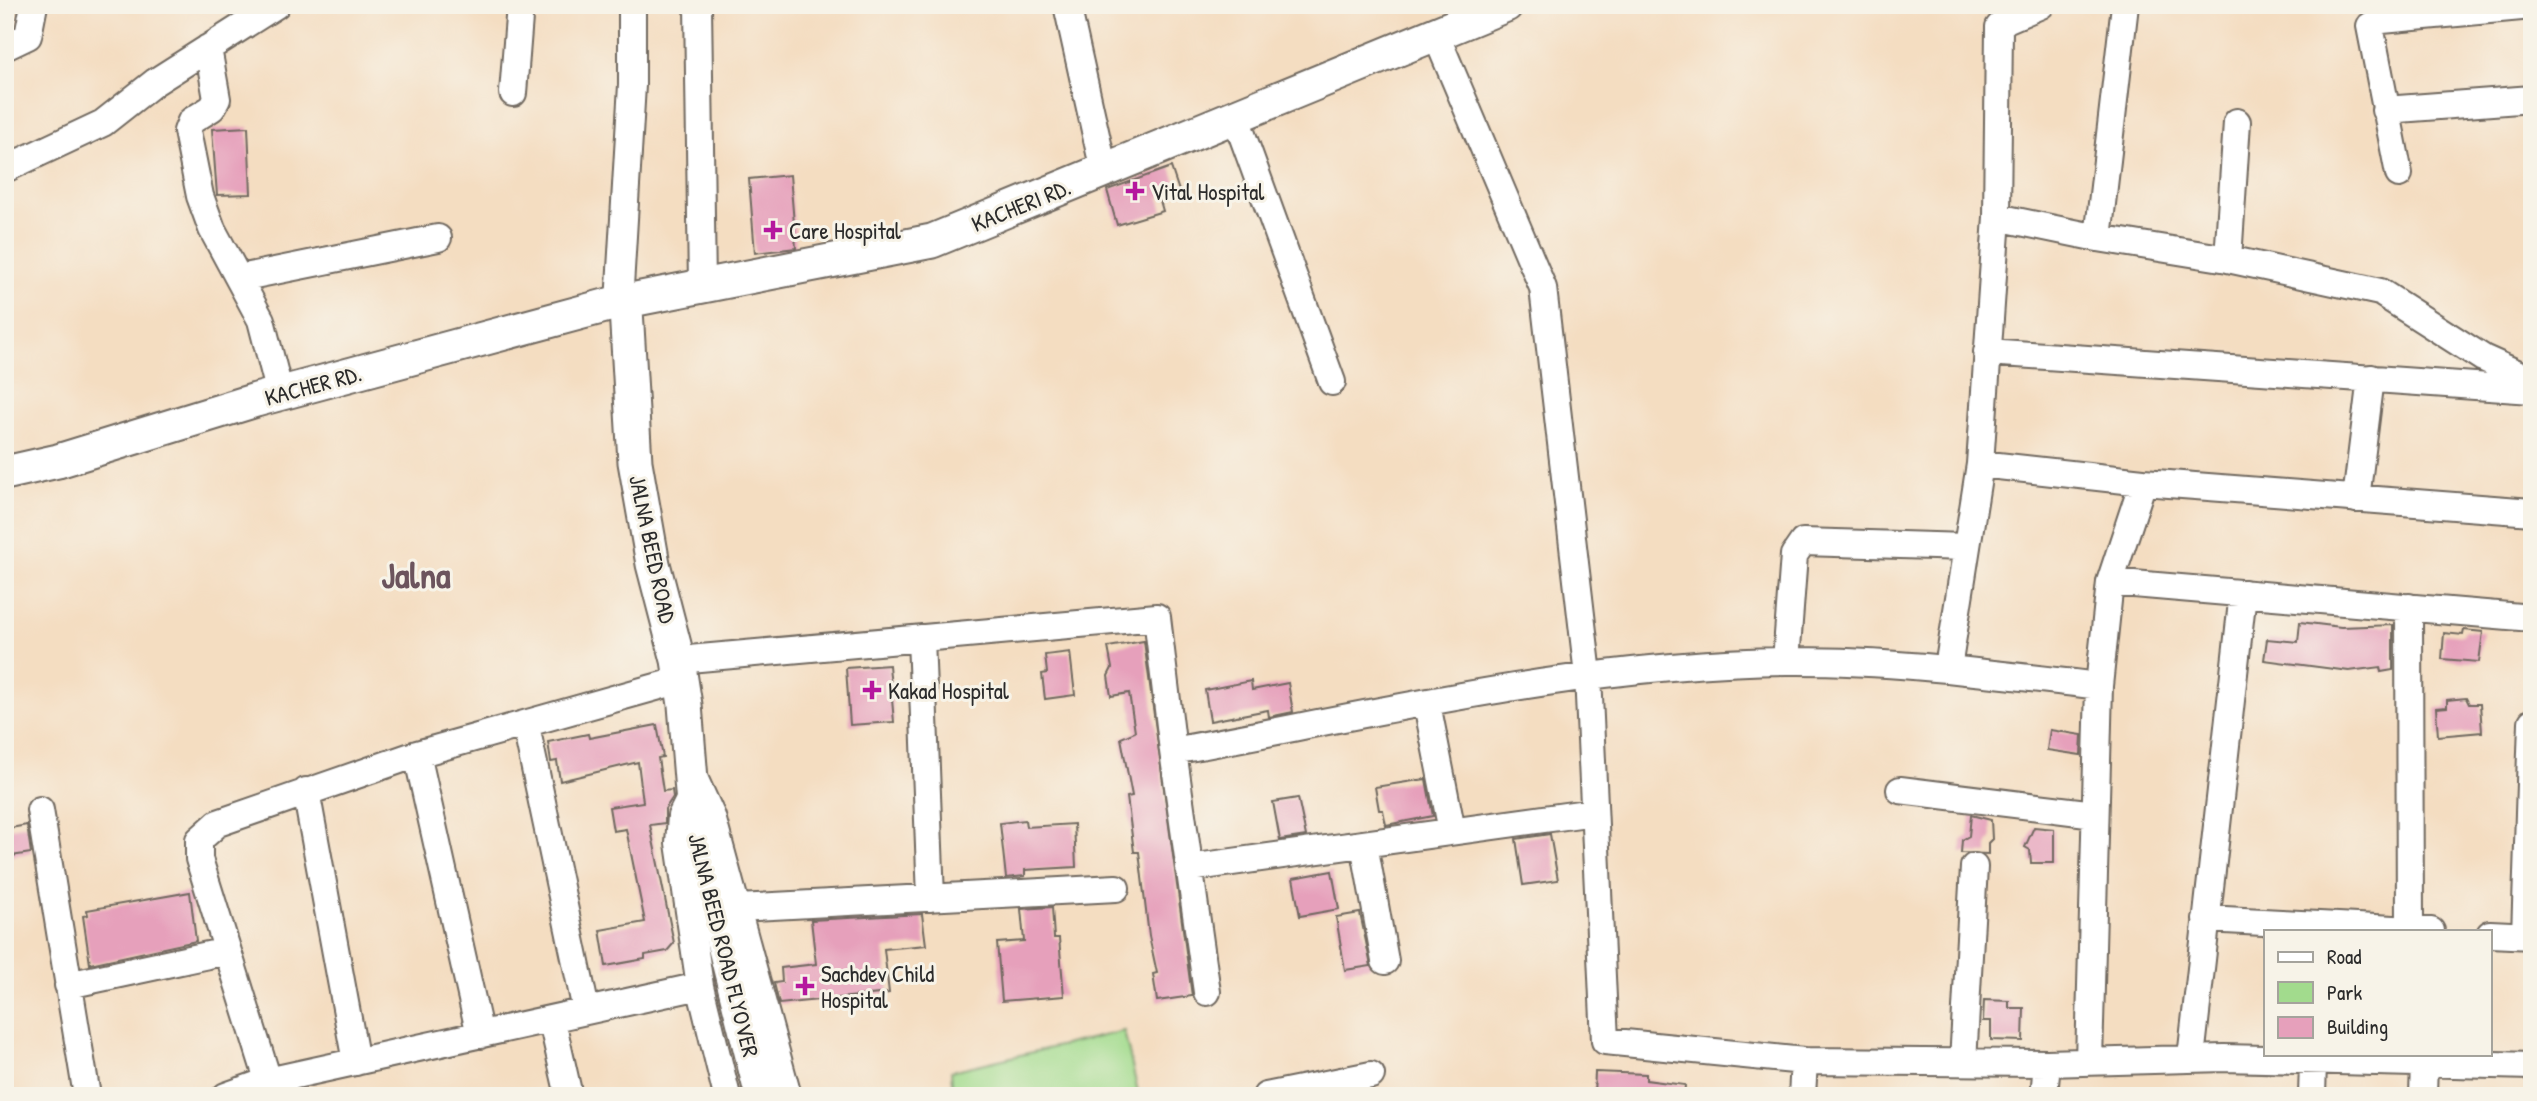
<svg xmlns="http://www.w3.org/2000/svg" width="2537" height="1101" font-family="'Patrick Hand',sans-serif">
<style>
.green{fill:#a2db8d;stroke:#66835c;stroke-width:2}
.building{fill:#e6a0bb}
.lines{fill:none;stroke-linecap:round;stroke-linejoin:round}
.minor-casing{stroke:#716960;stroke-width:30}
.major-casing{stroke:#716960;stroke-width:37}
.minor{stroke:#fff;stroke-width:26}
.major{stroke:#fff;stroke-width:33}
.poi-dot{fill:#b5179e;stroke:#f7f3e8;stroke-width:2.5}
.labels{text-anchor:middle;dominant-baseline:central;stroke-width:6;stroke-linejoin:round;paint-order:stroke}
.poi-label{font-size:23px;fill:#2b2b2b;stroke:#f7f3e8;text-anchor:start}
.street-label{font-size:23px;fill:#2b2b2b;stroke:#f7f3e8}
.town-label{font-size:37px;font-weight:bold;fill:#6c545d;stroke:#f7f3e8}
</style>
<rect width="100%" height="100%" fill="#f7f3e8"/>
<filter id="ink" filterUnits="userSpaceOnUse"><feTurbulence type="fractalNoise" baseFrequency=".0143" numOctaves="2"/><feDisplacementMap in="SourceGraphic" scale="14" xChannelSelector="R" yChannelSelector="G"/><feConvolveMatrix kernelMatrix="1 2 1 2 8 2 1 2 1" color-interpolation-filters="sRGB"/></filter>
<filter id="wash" filterUnits="userSpaceOnUse"><feTurbulence type="fractalNoise" baseFrequency=".00686" numOctaves="4" result="noise"/><feDisplacementMap in="SourceGraphic" scale="28" xChannelSelector="R" yChannelSelector="G"/><feGaussianBlur stdDeviation="1.57" result="paint"/><feColorMatrix in="noise" values="0 0 0 0 0 0 0 0 0 0 0 0 0 0 0 0 0 1.4 0 .05"/><feComposite in="paint" operator="in"/></filter>
<g filter="url(#wash)">
<rect width="100%" height="100%" fill="#f4ddc1"/>
<!-- green -->
<path class="green" d="M1124 1031 1139 1096H953L951 1071Z"/>
<g id="blocks">
<!-- building -->
<path class="building" d="M248 127 251 194 217 195 212 129Z
M1171 167 1179 191 1159 197 1163 211 1117 225 1107 190Z
M790 175 796 248 755 253 749 179Z
M2300 622 2341 627 2393 625V670L2381 672 2380 667 2349 671 2264 660 2267 639 2298 642Z
M2464 630 2483 632 2479 662 2442 659 2444 633 2463 635Z
M1144 641 1192 996 1157 1001 1153 974 1157 973 1149 936 1139 852H1134L1127 797 1132 796 1121 738 1135 732 1129 693 1111 696 1108 676 1112 668 1108 647Z
M1070 652 1075 695 1045 699 1042 674 1047 673 1045 655Z
M889 665 894 722 850 725 846 668Z
M1251 681 1252 690 1288 683 1293 712 1269 717 1268 710 1210 721 1205 690Z
M2466 698 2469 704H2480L2482 732 2438 736 2436 708 2447 707V700Z
M657 725 663 757 658 758 663 791 672 790 673 797 665 809V823L650 825 674 943 667 951 645 955V959L606 966 600 930 645 922 626 829 613 831 609 807 643 802 638 762 560 781 557 761 551 762 548 742 588 734 589 738Z
M2050 730 2082 735 2081 755 2047 750Z
M1426 779 1433 816 1386 825 1383 810H1379L1375 787Z
M1298 798 1306 836 1280 840 1273 802Z
M1971 815 1991 820 1992 839 1988 843V854L1961 853 1962 840 1969 836Z
M1025 820 1026 827 1074 824 1076 867 1025 870V876L1006 878 1000 823Z
M27 825 31 853 5 857V829Z
M2034 827 2054 829V863H2031L2030 850 2025 847Z
M1550 834 1558 880 1523 885 1516 839Z
M1332 871 1339 909 1300 916 1293 878Z
M190 892 196 941 90 964 83 916 88 915 87 910Z
M1052 907 1054 938H1059L1064 996 1002 1001 997 943 1024 941 1021 909Z
M1360 913 1371 966 1345 970 1336 917Z
M922 914 926 945 884 949 889 993 779 1004 774 983 782 982 781 968 816 964 811 920Z
M1984 1000 2009 1001V1008H2024L2023 1041 1991 1040V1021H1983Z
M1595 1072 1646 1074V1080L1685 1085 1684 1096H1594Z"/>
</g>
</g>
<g filter="url(#ink)">
<use href="#blocks" fill-opacity="0" stroke="#716960" stroke-width="2"/>
<g class="lines">
<defs>
<path id="minor" d="M698 5 702 287
M1067 5 1104 171
M1436 35 1543 288 1588 675 1605 1041 1804 1061
M5 47 28 36 34 5
M208 48 217 99 212 108 191 121 187 131 200 196 212 229 261 320 280 394
M513 93 520 5
M2385 110 2532 99
M1236 118 1332 382
M5 169 103 123 155 82 276 5
M2399 174 2370 26 2382 20 2532 6
M1997 217 1999 27 2006 20 2041 5
M2098 238 2125 5
M2228 259 2237 122
M240 278 438 238
M619 303 632 85V5
M1987 352 2532 390
M2143 482 1980 464 1997 217 2098 238 2228 259 2380 292 2483 358 2532 380
M2356 499 2371 378
M2110 582 2532 618
M2409 607 2410 930
M921 638 931 898
M678 660 1157 617 1173 751C1373 714 1584 663 1787 661 1891 660 1995 674 2099 686
M1786 661 1794 555 1803 542 1966 547
M1948 668 1980 464
M1427 704 1452 831
M526 726 586 1010
M1173 751 1207 992
M417 754 480 1035
M696 782 712 817 788 1096
M1900 790 2095 814
M306 791 356 1062
M689 800 681 816 679 843 700 986 727 1096
M40 810 87 1096
M1364 844 1385 961
M1189 868 1594 812
M737 908 1116 888
M2206 919 2431 931
M2490 934 2532 936
M2525 935 2532 722
M68 985 227 951
M552 1021 569 1096
M2191 1058 2243 593
M2089 1061 2099 686 2110 582 2143 482 2532 512
M1963 1062 1974 867
M226 1096 268 1081 700 986
M273 1096 199 859V840L218 823 417 754 681 680
M1266 1096 1371 1075
M1802 1096 1804 1061 2047 1063 2224 1058 2532 1066
M2044 1096 2047 1063
M2312 1096 2313 1062
M2423 1096 2424 1063"/>
<path id="major" d="M622 303 626 309 635 462 653 564 678 660 685 705 695 829 762 1096
M5 473 58 461 256 400 616 303 932 241 1506 5"/>
</defs>
<!-- minor casing -->
<use href="#minor" class="minor-casing"/>
<!-- major casing -->
<use href="#major" class="major-casing"/>
<!-- minor -->
<use href="#minor" class="minor"/>
<!-- major -->
<use href="#major" class="major"/>
</g>
</g>
<!-- markers -->
<g class="poi-dot">
<path d="M1131.5 180.5h7v7h7v7h-7v7h-7v-7h-7v-7h7z"/>
<path d="M769.5 219.5h7v7h7v7h-7v7h-7v-7h-7v-7h7z"/>
<path d="M868.5 679.5h7v7h7v7h-7v7h-7v-7h-7v-7h7z"/>
<path d="M801.5 975.5h7v7h7v7h-7v7h-7v-7h-7v-7h7z"/>
</g>
<g class="labels">
<!-- poi labels -->
<g class="poi-label">
<text x="1151" y="191">Vital Hospital</text>
<text x="789" y="230">Care Hospital</text>
<text x="888" y="690">Kakad Hospital</text>
<text x="821" y="973">Sachdev Child<tspan x="821" dy="26">Hospital</tspan></text>
</g>
<!-- street labels -->
<g class="street-label">
<text transform="translate(1021 205) rotate(-22)">KACHERI RD.</text>
<text transform="translate(313 385) rotate(-15)">KACHER RD.</text>
<text transform="translate(653 549) rotate(78)">JALNA BEED ROAD</text>
<text transform="translate(724 945) rotate(76)">JALNA BEED ROAD FLYOVER</text>
</g>
<!-- town labels -->
<g class="town-label">
<text x="416" y="574">Jalna</text>
</g>
</g>
<!-- margin -->
<rect width="2537" height="1101" fill="none" stroke="#f7f3e8" stroke-width="28"/>
<!-- legend -->
<rect x="2264" y="930" width="228" height="126" fill="#f7f3e8" stroke="#a5a39c" stroke-width="2"/>
<rect x="2278" y="952" width="35" height="10" fill="#ffffff" stroke="#a5a39c" stroke-width="2"/>
<text x="2327" y="964" font-size="21" fill="#2b2b2b">Road</text>
<rect x="2278" y="982" width="35" height="21" fill="#a2db8d" stroke="#a5a39c" stroke-width="2"/>
<text x="2327" y="1000" font-size="21" fill="#2b2b2b">Park</text>
<rect x="2278" y="1017" width="35" height="21" fill="#e6a0bb" stroke="#a5a39c" stroke-width="2"/>
<text x="2327" y="1034" font-size="21" fill="#2b2b2b">Building</text>
</svg>
